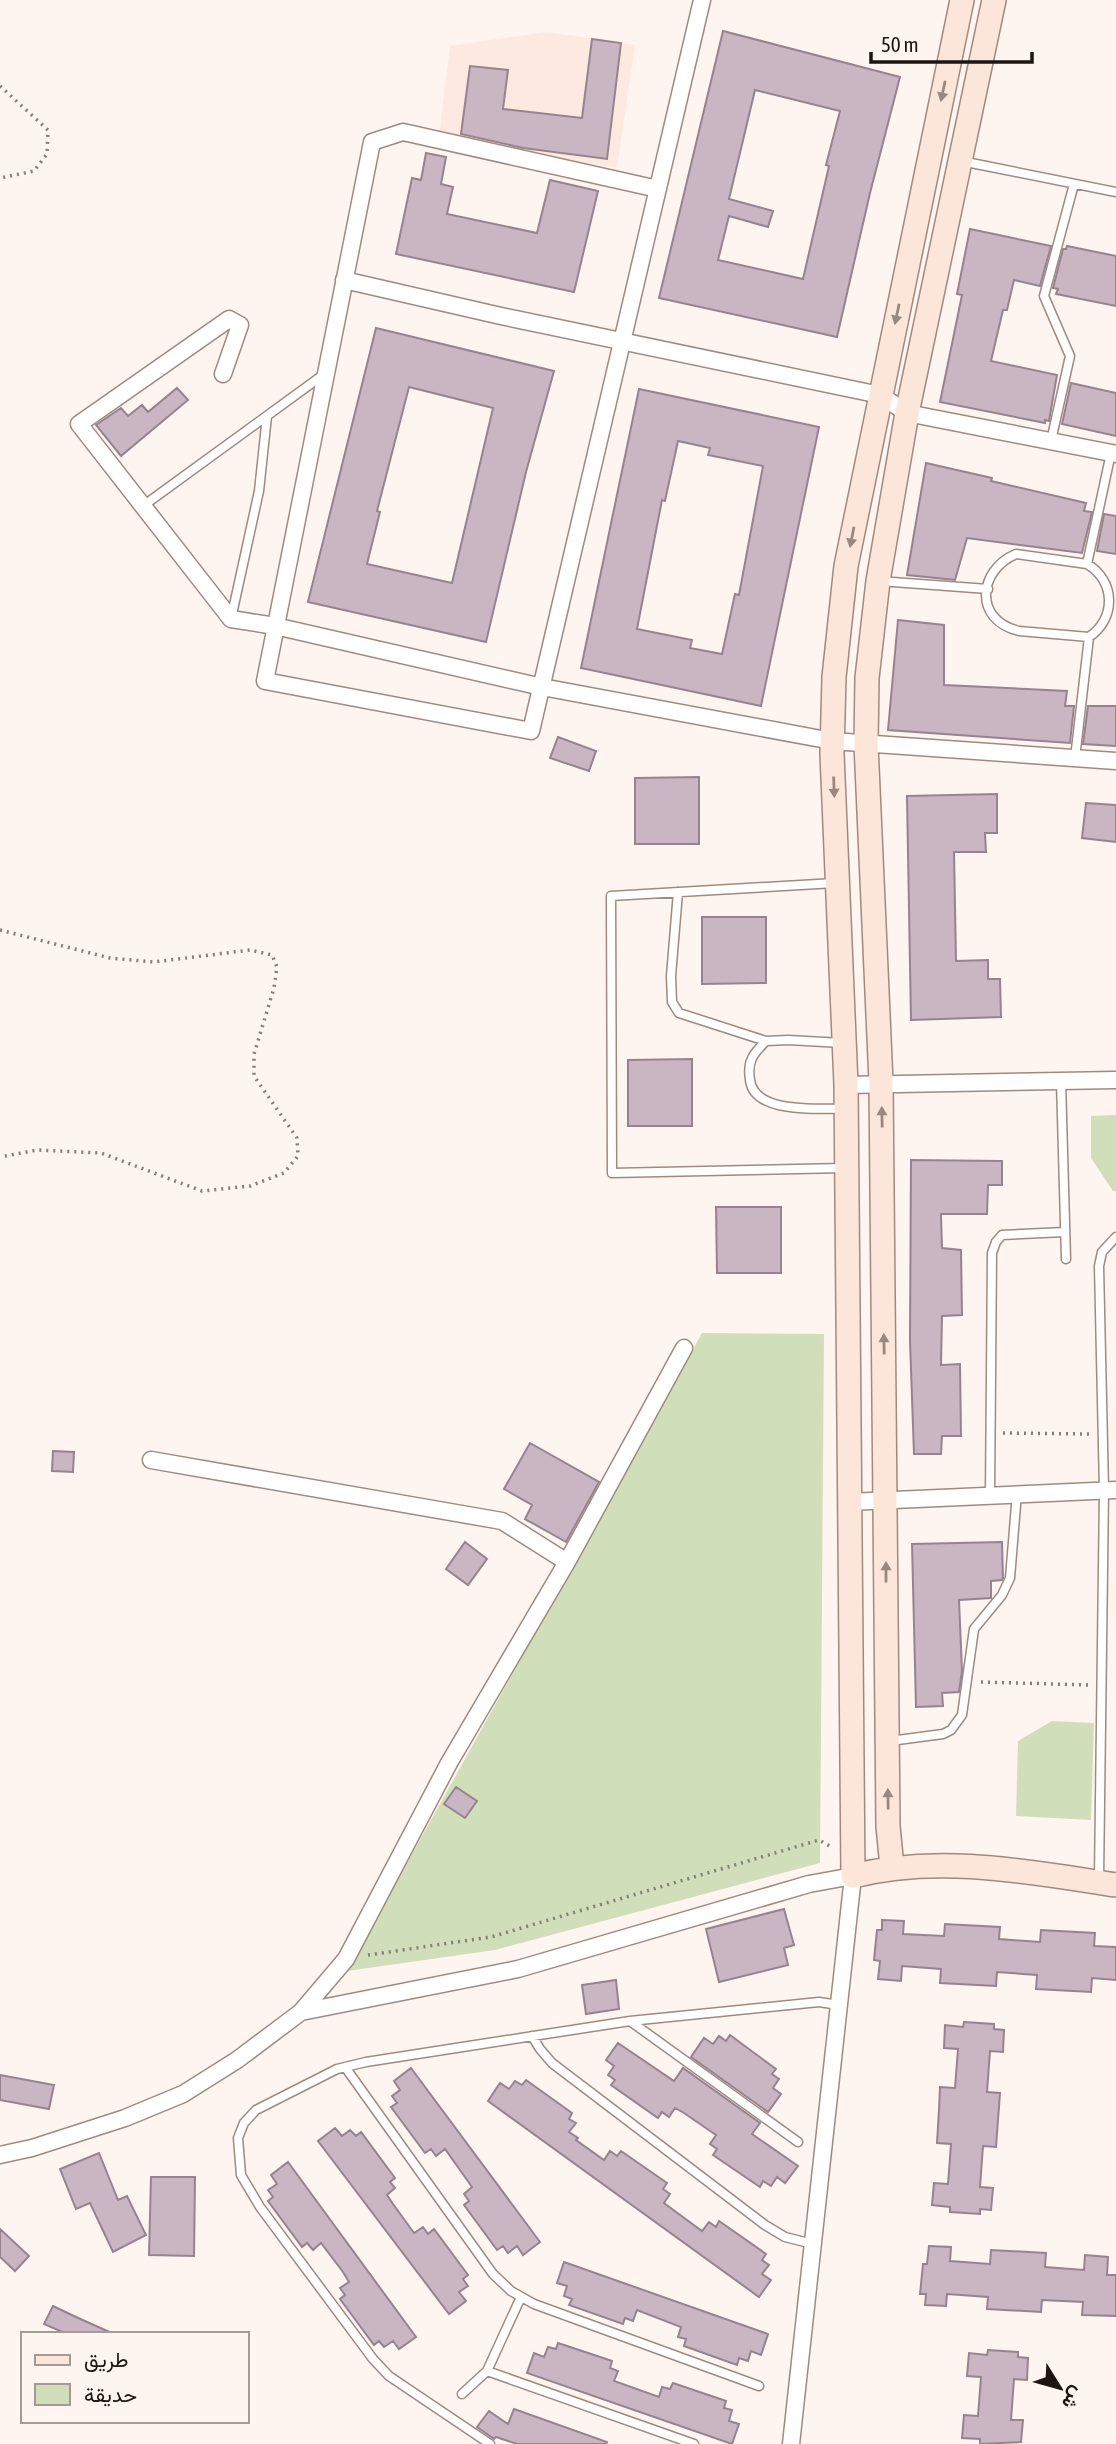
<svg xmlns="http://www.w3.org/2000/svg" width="1116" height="2444" font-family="'Asap Condensed',Vazirmatn,sans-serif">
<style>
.built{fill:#fde9e0}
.green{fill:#d0dfb9}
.building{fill:#cab5c3;stroke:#978390;stroke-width:2;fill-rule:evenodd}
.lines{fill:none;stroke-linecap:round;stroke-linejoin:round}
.lane-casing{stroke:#a08a80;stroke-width:11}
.street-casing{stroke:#a08a80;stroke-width:19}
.secondary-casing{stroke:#a08a80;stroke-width:26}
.path{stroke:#867d7a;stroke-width:3.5;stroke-dasharray:2 5;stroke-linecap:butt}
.lane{stroke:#fff;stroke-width:8}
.street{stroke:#fff;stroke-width:16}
.secondary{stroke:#fce6d9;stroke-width:23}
.oneway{fill:#98887f}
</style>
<rect width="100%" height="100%" fill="#fef4f0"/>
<!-- built -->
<path class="built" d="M547 32 635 45 617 167 438 145 450 46Z"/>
<!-- green -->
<path class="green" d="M1116 1115V1191H1113L1091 1158V1116Z
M702 1333 824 1334 820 1863 495 1950 347 1971Z
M1052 1721 1094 1723 1091 1820 1016 1816 1018 1741Z"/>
<!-- building -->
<path class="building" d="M723 31 900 77 870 193 837 337 659 298ZM755 90 840 111 826 165 829 166 803 279 718 260 729 216 768 227 773 211 729 199Z
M592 39 621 43 607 159 523 148 461 134 470 66 508 70 503 109 582 118Z
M426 153 446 157 441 184 453 187 447 214 537 233 550 180 598 191 574 292 396 254 412 178 421 180Z
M970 229 1051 246 1040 286 1014 280 1007 310H1003L991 361 1057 375 1049 421 1045 420V423L940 402 962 295 957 294Z
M1067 246 1116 256V306L1056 294 1058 289 1053 288 1063 249H1066Z
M376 328 554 371 526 472 486 642 308 602ZM409 387 493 408 452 583 367 564 380 512 377 511Z
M1071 383 1116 393V436L1062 424Z
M177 388 188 400 121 456 96 425 121 408 128 416 142 405 148 412Z
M639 389 819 427 761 706 581 668ZM678 441 710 448 708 455 763 466 739 595 735 594 722 654 690 648 692 640 637 629 662 500 665 501Z
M926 463 992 478 991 481 1086 503 1084 511 1092 512 1082 553 967 538 955 580 907 575Z
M1104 514 1116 516V554L1097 551Z
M898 620 944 625V685L1067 691 1065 706H1074L1070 743 888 730Z
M1088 706H1116V746L1083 744Z
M558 737 596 751 589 771 550 758Z
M699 777V844H635V778Z
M997 794V833H985L986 852H954L956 961 988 960V979H1000L1001 1017 911 1020 907 796Z
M1086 803 1116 805V842L1082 838Z
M702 917H766V983L702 984Z
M692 1059V1126H628V1060Z
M911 1160 1002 1161V1185H988L987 1214H941L942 1248 961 1250 962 1315 942 1316 941 1365 960 1364 961 1436H942L941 1454H914L910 1341Z
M716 1207H781V1273H717Z
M530 1443 599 1482 566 1542 525 1519 532 1505 504 1489Z
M53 1451 74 1452 73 1472 52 1471Z
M465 1542 487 1559 468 1585 446 1569Z
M1002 1542 1003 1578 1002 1580 991 1581V1598L959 1600 962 1671 959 1692 942 1693 943 1706 916 1707 912 1544Z
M456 1787 477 1801 465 1818 444 1804Z
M784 1909 794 1945 784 1948 788 1965 719 1982 706 1929Z
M882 1920 904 1921 903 1934 944 1936 945 1924 1000 1927 999 1939 1040 1942 1041 1930 1095 1933 1094 1946 1116 1947V1980L1092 1978 1091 1992 1036 1989 1037 1975 997 1972 996 1986 940 1983 941 1969 902 1966 901 1981 878 1979 880 1961 874 1960 877 1930H882Z
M616 1980 619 2009 586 2014 582 1985Z
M964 2022 994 2024V2029L1004 2030 1003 2052 990 2051 987 2092 1000 2093 996 2147 983 2146 980 2187 993 2188 991 2210 980 2209V2214L950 2212V2207L932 2205 934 2183 948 2184 951 2144 937 2143 939 2110 940 2087 955 2088 958 2049 944 2048 945 2025 963 2027Z
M730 2035 776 2069 772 2074 779 2079 773 2088 781 2094 768 2112 691 2057 704 2038 713 2044 719 2036 726 2041Z
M618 2043 674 2081 683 2068 760 2123 752 2134 798 2166 785 2183 777 2177 771 2186 763 2181 760 2187 713 2155 717 2149 710 2144 716 2135 684 2113 675 2108 669 2117 662 2112 658 2118 611 2085 615 2080 608 2075 614 2066 606 2060Z
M411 2068 540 2242 523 2255 517 2246 508 2253 503 2246 497 2250 464 2205 469 2201 464 2194 472 2187 445 2149 436 2156 431 2149 425 2153 391 2107 397 2103 392 2096 400 2090 394 2081Z
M0 2075 54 2085 49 2109 0 2100Z
M526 2080 572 2113 569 2119 576 2123 569 2132 578 2138 576 2140 604 2160 610 2151 617 2156 621 2151 667 2183 663 2189 670 2194 664 2203 672 2209 702 2231 709 2222 716 2227 719 2221 766 2254 762 2260 769 2265 762 2274 771 2280 759 2297 488 2101 500 2083 509 2089 515 2081 522 2085Z
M335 2128 342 2136 350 2130 356 2136 361 2132 395 2178 390 2182 395 2188 387 2195 393 2204 414 2233 423 2227 428 2234 434 2229 468 2275 463 2279 468 2286 459 2292 466 2301 449 2314 318 2141Z
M99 2153 118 2200 127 2196 146 2235 113 2252 90 2203 76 2209 60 2169Z
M288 2162 416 2337 399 2349 393 2341 384 2347 379 2341 374 2345 340 2299 345 2295 340 2288 349 2282 343 2272 321 2243 313 2250 307 2243 302 2247 268 2201 273 2197 268 2190 277 2184 271 2175Z
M151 2177H195L194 2256 149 2255Z
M0 2229 29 2256 15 2271 0 2257Z
M929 2246 951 2247 950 2261 990 2264 991 2250 1046 2253 1045 2267 1084 2270 1085 2255 1108 2257 1107 2275H1116V2316L1082 2315 1083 2302 1042 2300 1041 2312 987 2309 988 2297 947 2294 946 2306 925 2305 926 2294H920L923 2264H927Z
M564 2262 768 2334 761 2355 751 2351 748 2361 739 2358 737 2365 684 2346 686 2339 678 2337 681 2327 637 2310 633 2321 625 2318 623 2324 569 2305 572 2299 564 2296 567 2286 557 2283Z
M53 2306 76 2317 114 2334H67L44 2324Z
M558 2343 612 2361 610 2368 618 2371 614 2381 659 2397 662 2387 670 2389 673 2383 726 2401 724 2408 732 2410 729 2421 739 2424 732 2444 527 2373 534 2353 544 2357 548 2347 556 2349Z
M988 2350 1018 2352V2357L1028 2358 1027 2380 1014 2379 1011 2420H1023L1021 2442 980 2444V2439L962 2438 964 2415 978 2416 981 2377 967 2376 969 2353 987 2355Z
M514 2409 607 2442 606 2444H517L496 2437 494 2439 477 2427 489 2411 508 2424Z"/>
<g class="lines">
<defs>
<path id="lane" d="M961 161 1116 192
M1051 441 1070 356 1044 296 1074 184
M143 506 323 375
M1016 554 1087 564C1116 581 1116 619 1089 637L1019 631C973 620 978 570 1016 554Z
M1087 564 1111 453
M879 581 988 589
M231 619 259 491 267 416
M1075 758 1089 637
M835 883 611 896 612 1173 844 1168
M678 892 671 976 672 1002 679 1013 766 1041
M842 1043 788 1040 766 1041C753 1054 747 1061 750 1080 754 1114 817 1108 843 1109
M1061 1081 1066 1259
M990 1496 992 1253 996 1242 1002 1235 1065 1232
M890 1741 943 1734 951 1730 962 1715 974 1629 1002 1595 1010 1578 1017 1493
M1099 1879 1104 1490 1099 1266 1102 1252 1116 1237
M630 2021 798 2142
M532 2036 540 2049 552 2063 765 2225 785 2237 813 2244
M345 2067 493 2274 511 2291 534 2304 759 2386
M487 2371 694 2444
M462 2394 487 2371 521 2297
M490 2444 389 2376 373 2359 260 2207 241 2175 238 2138 244 2123 256 2110 337 2069 366 2062 630 2021 819 2002 839 2005"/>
<path id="street" d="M658 189 403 132 372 142 265 681 531 731 702 0
M344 280 501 316 880 395 907 413 1116 454
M223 374 240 325 229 319 79 424 231 619 275 626 542 687 832 741 1116 761
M846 1085 1116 1080
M151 1460 502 1521 567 1562
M849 1502 1116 1490
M301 2012 346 1959 449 1763 567 1562 684 1348
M0 2155 32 2148 125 2118 183 2094 237 2060 301 2012 518 1969 809 1884 853 1876 791 2444"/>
<path id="secondary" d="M962 0 846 566 834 677 832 754 846 1085 853 1876C939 1854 1029 1872 1116 1885
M892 1867 888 1826 881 1082 866 744 867 678 878 581 907 413 994 0"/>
</defs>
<!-- lane casing -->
<use href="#lane" class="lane-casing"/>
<!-- street casing -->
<use href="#street" class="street-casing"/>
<!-- secondary casing -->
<use href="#secondary" class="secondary-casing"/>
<!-- path -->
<path class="path" d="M0 86 48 130 47 154 34 171 0 178
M0 930 110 958 154 962 250 950 272 955 277 967 274 988 254 1054V1076L297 1138 298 1156 284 1173 250 1186 202 1191 101 1153 37 1150 0 1157
M1003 1433 1090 1434
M981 1682 1089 1685
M368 1955 491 1937 819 1840 833 1848"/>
<!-- lane -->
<use href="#lane" class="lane"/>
<!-- street -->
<use href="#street" class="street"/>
<!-- secondary -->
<use href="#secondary" class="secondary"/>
</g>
<!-- one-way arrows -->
<defs><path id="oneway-solid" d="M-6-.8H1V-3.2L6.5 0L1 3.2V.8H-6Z" transform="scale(1.75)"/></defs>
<g class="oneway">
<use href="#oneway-solid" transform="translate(943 91) rotate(102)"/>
<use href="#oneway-solid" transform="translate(897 314) rotate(102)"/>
<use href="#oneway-solid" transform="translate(852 537) rotate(101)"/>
<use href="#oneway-solid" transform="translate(834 787) rotate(88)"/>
<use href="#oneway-solid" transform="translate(882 1117) rotate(-91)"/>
<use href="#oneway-solid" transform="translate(884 1344) rotate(-91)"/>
<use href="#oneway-solid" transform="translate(886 1572) rotate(-90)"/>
<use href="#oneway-solid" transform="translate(888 1799) rotate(-91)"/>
</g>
<!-- legend -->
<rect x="21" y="2332" width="228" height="91" fill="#fef4f0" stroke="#a49b97" stroke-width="2"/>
<rect x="35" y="2355" width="35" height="10" fill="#fce6d9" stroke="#a49b97" stroke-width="2"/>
<text x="84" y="2367" font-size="21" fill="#1d1512">طريق</text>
<rect x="35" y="2384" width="35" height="21" fill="#d0dfb9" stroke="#a49b97" stroke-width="2"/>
<text x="84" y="2402" font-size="21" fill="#1d1512">حديقة</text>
<!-- north arrow -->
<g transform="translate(1060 2388) rotate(127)" stroke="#fef4f0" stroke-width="5" paint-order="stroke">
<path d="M0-5L12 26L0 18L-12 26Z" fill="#1d1512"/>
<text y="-10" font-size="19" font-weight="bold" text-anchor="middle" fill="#1d1512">ش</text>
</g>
<!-- scale -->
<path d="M871 52v10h161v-10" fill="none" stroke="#1d1512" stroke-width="3.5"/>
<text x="881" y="52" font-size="21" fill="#1d1512" stroke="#fef4f0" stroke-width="5" paint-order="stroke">50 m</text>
</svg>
